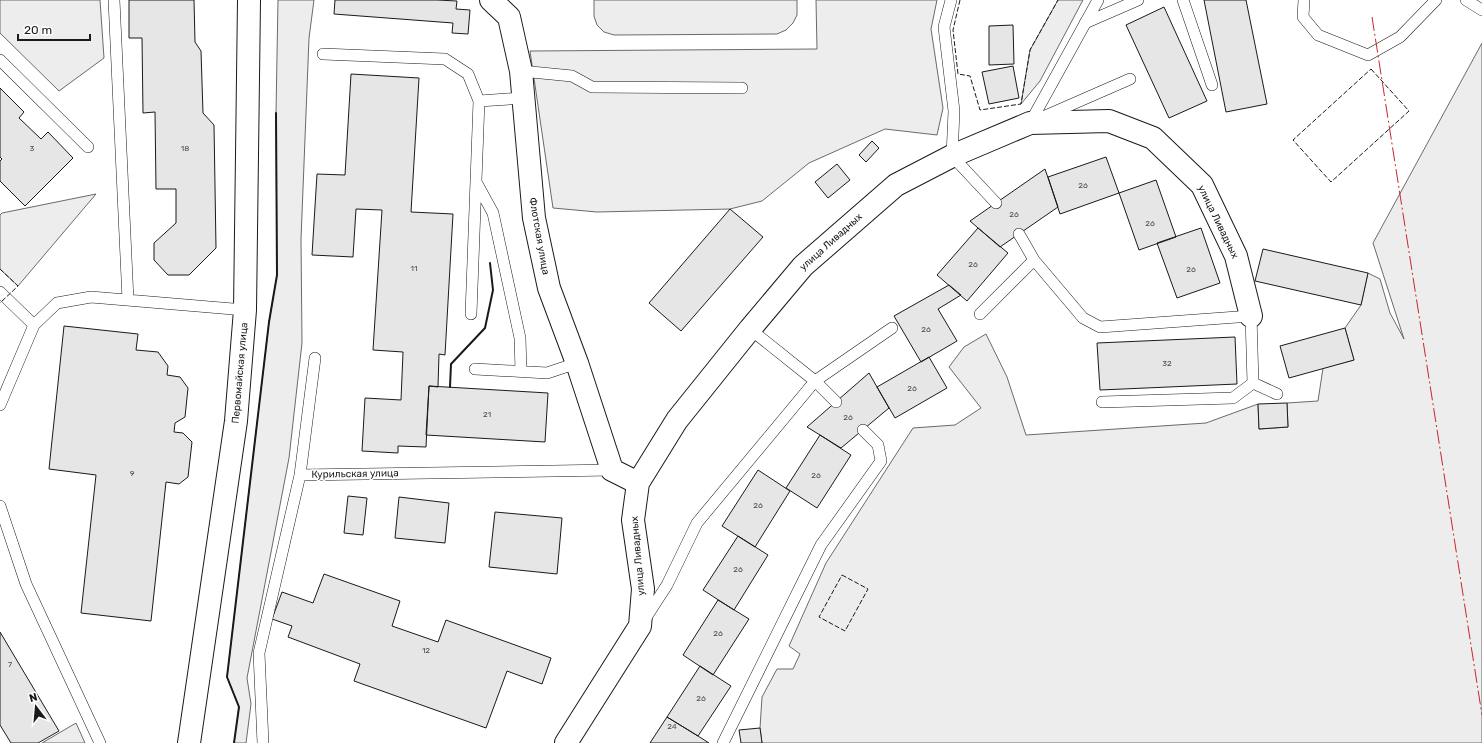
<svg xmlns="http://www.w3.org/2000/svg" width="1482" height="743" font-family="Rubik,sans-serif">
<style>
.built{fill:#ededed;stroke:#6a6a6a}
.building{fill:#e6e6e6;stroke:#1a1a1a}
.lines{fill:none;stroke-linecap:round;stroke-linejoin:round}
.service-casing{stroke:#1a1a1a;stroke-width:12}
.minor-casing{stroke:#1a1a1a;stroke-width:24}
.tertiary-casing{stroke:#1a1a1a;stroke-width:24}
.service{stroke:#fff;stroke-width:11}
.minor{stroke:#fff;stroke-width:22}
.tertiary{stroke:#fff;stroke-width:22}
.fence{stroke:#1a1a1a;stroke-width:1;stroke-dasharray:5 2;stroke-linecap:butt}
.wall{stroke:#1a1a1a;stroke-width:2}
.power{stroke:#c62828;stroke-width:1;stroke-dasharray:14 3 2 3;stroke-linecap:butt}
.labels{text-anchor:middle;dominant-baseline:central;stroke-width:3;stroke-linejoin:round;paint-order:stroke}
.number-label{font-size:8px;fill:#4d4d4d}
.street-label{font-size:10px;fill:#1a1a1a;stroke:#fff}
</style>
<rect width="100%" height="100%" fill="#fff"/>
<!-- built -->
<path class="built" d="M0 0H100L104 58 59 91 0 33Z
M278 0H314L309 38 301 239 302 343 289 458 247 678 251 704 246 743H234L239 707 227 677 269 322 277 275 276 113Z
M594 0H797V15L793 23 786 30 777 34 614 35 604 32 597 25 594 16Z
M816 0H937L931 29 943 108 937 135 885 129 809 163 762 201 730 209 597 212 553 208 530 51 817 49Z
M1058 0H1083L1040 81 1021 104 1030 50Z
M1482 43V743H762L760 728 762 697 777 669H793L800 654 789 646 826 563 913 428 955 425 981 408 949 367 964 347 986 334 1007 377 1026 435 1206 423 1258 404 1259 429 1288 427 1287 403 1318 401 1323 368 1354 360 1345 328 1361 305 1368 273 1380 279 1390 313 1404 339 1373 243Z
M96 194 18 286 0 269V215L2 213Z
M76 723 85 743H42Z"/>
<!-- building -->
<path class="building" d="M129 0H194L195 42 201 51 203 113 214 125 216 248 189 275H168L154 260V243L176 223V189H156L155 112 143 113 142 38H129Z
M335 0H437L457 1 456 9 470 10 468 34 452 33 453 23 334 14Z
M1204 0H1246L1267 104 1226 112Z
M1164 7 1207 101 1169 118 1126 25Z
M1013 25 1014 64 989 65V26Z
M1013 66 1019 98 989 104 982 72Z
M351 74 419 78 411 212 453 214 445 355 439 354 438 387 429 386 426 447 398 446V453L362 451 365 398 401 400 403 352 373 350 382 210 356 209 353 257 312 255 317 174 345 175Z
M0 88 24 112 19 118 41 139 48 132 73 158 25 206 0 181V161L2 159 0 157Z
M872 141 879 148 866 162 859 155Z
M1106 157 1119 193 1060 214 1048 177Z
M837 164 850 180 828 198 815 182Z
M1045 169 1058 207 1000 247 970 221Z
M1156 180 1176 237 1139 250 1119 193Z
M730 209 763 237 681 331 649 303Z
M978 228 1008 253 967 301 937 275Z
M1201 228 1220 283 1177 298 1157 243Z
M1263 249 1368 273 1361 305 1255 281Z
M949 285 961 295 938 309 957 341 921 362 894 316Z
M64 326 138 334 136 350 158 352 168 366 167 375 180 377 188 388 185 417 175 423 174 432 183 433 192 442 188 477 179 484 166 482 151 621 81 613 96 475 49 469Z
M1345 328 1354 360 1289 378 1280 346Z
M1235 337 1237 384 1100 390 1097 343Z
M929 357 947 388 895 418 877 387Z
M869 373 889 408 841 448 807 427Z
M429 386 548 393 545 442 426 435Z
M1287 403 1288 427 1259 429 1258 404Z
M820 435 851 455 817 508 786 488Z
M758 470 790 491 755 547 722 526Z
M348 496 367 498 363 535 344 533Z
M399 497 449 503 445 543 395 538Z
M495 512 562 518 557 574 489 567Z
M738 536 768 555 734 610 703 590Z
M324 574 400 601 392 626 438 642 446 620 551 658 542 684 507 671 486 728 354 681 360 664 288 637 292 626 272 619 282 592 313 603Z
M718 600 749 619 713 675 683 655Z
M0 632 59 731 38 743H11L0 725Z
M700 666 731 686 698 736 667 717Z
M667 717 698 736 709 743H650Z
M760 728 762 743H741L739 730Z"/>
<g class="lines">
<defs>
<path id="service" d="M114 0 128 300
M951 0 944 27 954 111 952 156 996 203
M1183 0 1212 85
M1304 0 1303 17 1318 35 1368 55 1400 37 1436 0
M1466 0 1482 10
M1085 23 1138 0
M323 54 445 59 468 74 479 101 471 314
M0 60 88 147
M521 71 572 76 592 87 742 88
M479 101 523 98
M1043 117 1130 79
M1030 123 1098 0
M476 182 493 213 520 338 521 371
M1019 234 1034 260
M0 292 34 325
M980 314 1034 260 1083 318 1100 327 1251 316 1253 383 1233 398 1102 402
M750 329 815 381 836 402
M475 369 547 373 577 363
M1253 383 1277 394
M0 405 34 325 57 303 91 297 245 310
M300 475 315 358
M0 506 26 584 100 743
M645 619 667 585 697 523 815 381 892 328
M263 743 259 653 300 475 612 470
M723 743 821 545 881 461 878 445 863 430"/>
<path id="minor" d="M491 0 509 17 521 71 534 218 549 288 577 363 612 470 638 483
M566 743 640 626 643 589 633 520 638 483 677 420 750 329 803 266 896 185 952 156 1030 123 1109 121 1153 138 1202 185 1236 256 1251 316"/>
<path id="tertiary" d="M189 743 236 421 245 310 249 0"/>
</defs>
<!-- service casing -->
<use href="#service" class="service-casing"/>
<!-- minor casing -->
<use href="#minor" class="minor-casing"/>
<!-- tertiary casing -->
<use href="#tertiary" class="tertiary-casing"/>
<!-- service -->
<use href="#service" class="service"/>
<!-- minor -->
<use href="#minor" class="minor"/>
<!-- tertiary -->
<use href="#tertiary" class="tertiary"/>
<!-- fence -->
<path class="fence" d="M960 0 953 30 958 74 970 76 980 110 1021 104 1030 50 1058 0
M1371 69 1409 111 1331 182 1293 140Z
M0 269 18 286 0 303
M842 575 868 589 845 631 819 617Z"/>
<!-- wall -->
<path class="wall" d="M450 387 451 364 485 328 493 290 490 263
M234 743 239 707 227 677 269 322 277 275 276 113"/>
<!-- power -->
<path class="power" d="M1372 17 1482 715"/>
</g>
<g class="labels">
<!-- number labels -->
<g class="number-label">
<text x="32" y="148">3</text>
<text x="185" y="148">18</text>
<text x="1083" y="185">26</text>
<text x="1014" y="214">26</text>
<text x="1150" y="223">26</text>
<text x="973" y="264">26</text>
<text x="414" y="268">11</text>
<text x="1191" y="269">26</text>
<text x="926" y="329">26</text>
<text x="1167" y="363">32</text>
<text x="912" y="388">26</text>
<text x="487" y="414">21</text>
<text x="848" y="417">26</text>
<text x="132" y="473">9</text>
<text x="816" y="475">26</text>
<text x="758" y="505">26</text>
<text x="738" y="569">26</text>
<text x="718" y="633">26</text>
<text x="426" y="650">12</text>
<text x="10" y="664">7</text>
<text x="701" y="698">26</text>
<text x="672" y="726">24</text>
</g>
<!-- street labels -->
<g class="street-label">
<text transform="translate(1218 222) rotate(64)">улица Ливадных</text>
<text transform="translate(539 236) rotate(80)">Флотская улица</text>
<text transform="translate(831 242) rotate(-42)">улица Ливадных</text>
<text transform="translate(240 373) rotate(-85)">Первомайская улица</text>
<text transform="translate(355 474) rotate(-1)">Курильская улица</text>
<text transform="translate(638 556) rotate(-95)">улица Ливадных</text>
</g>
</g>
<!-- north arrow -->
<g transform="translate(36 707) rotate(344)" stroke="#ffffff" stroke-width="3" paint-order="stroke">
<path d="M0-3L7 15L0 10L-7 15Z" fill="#1a1a1a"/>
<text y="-6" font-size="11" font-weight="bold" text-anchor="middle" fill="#1a1a1a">N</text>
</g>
<!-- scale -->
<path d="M18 34v6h72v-6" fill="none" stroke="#1a1a1a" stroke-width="2"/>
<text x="24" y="34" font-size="12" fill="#1a1a1a" stroke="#ffffff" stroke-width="3" paint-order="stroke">20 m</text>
</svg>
